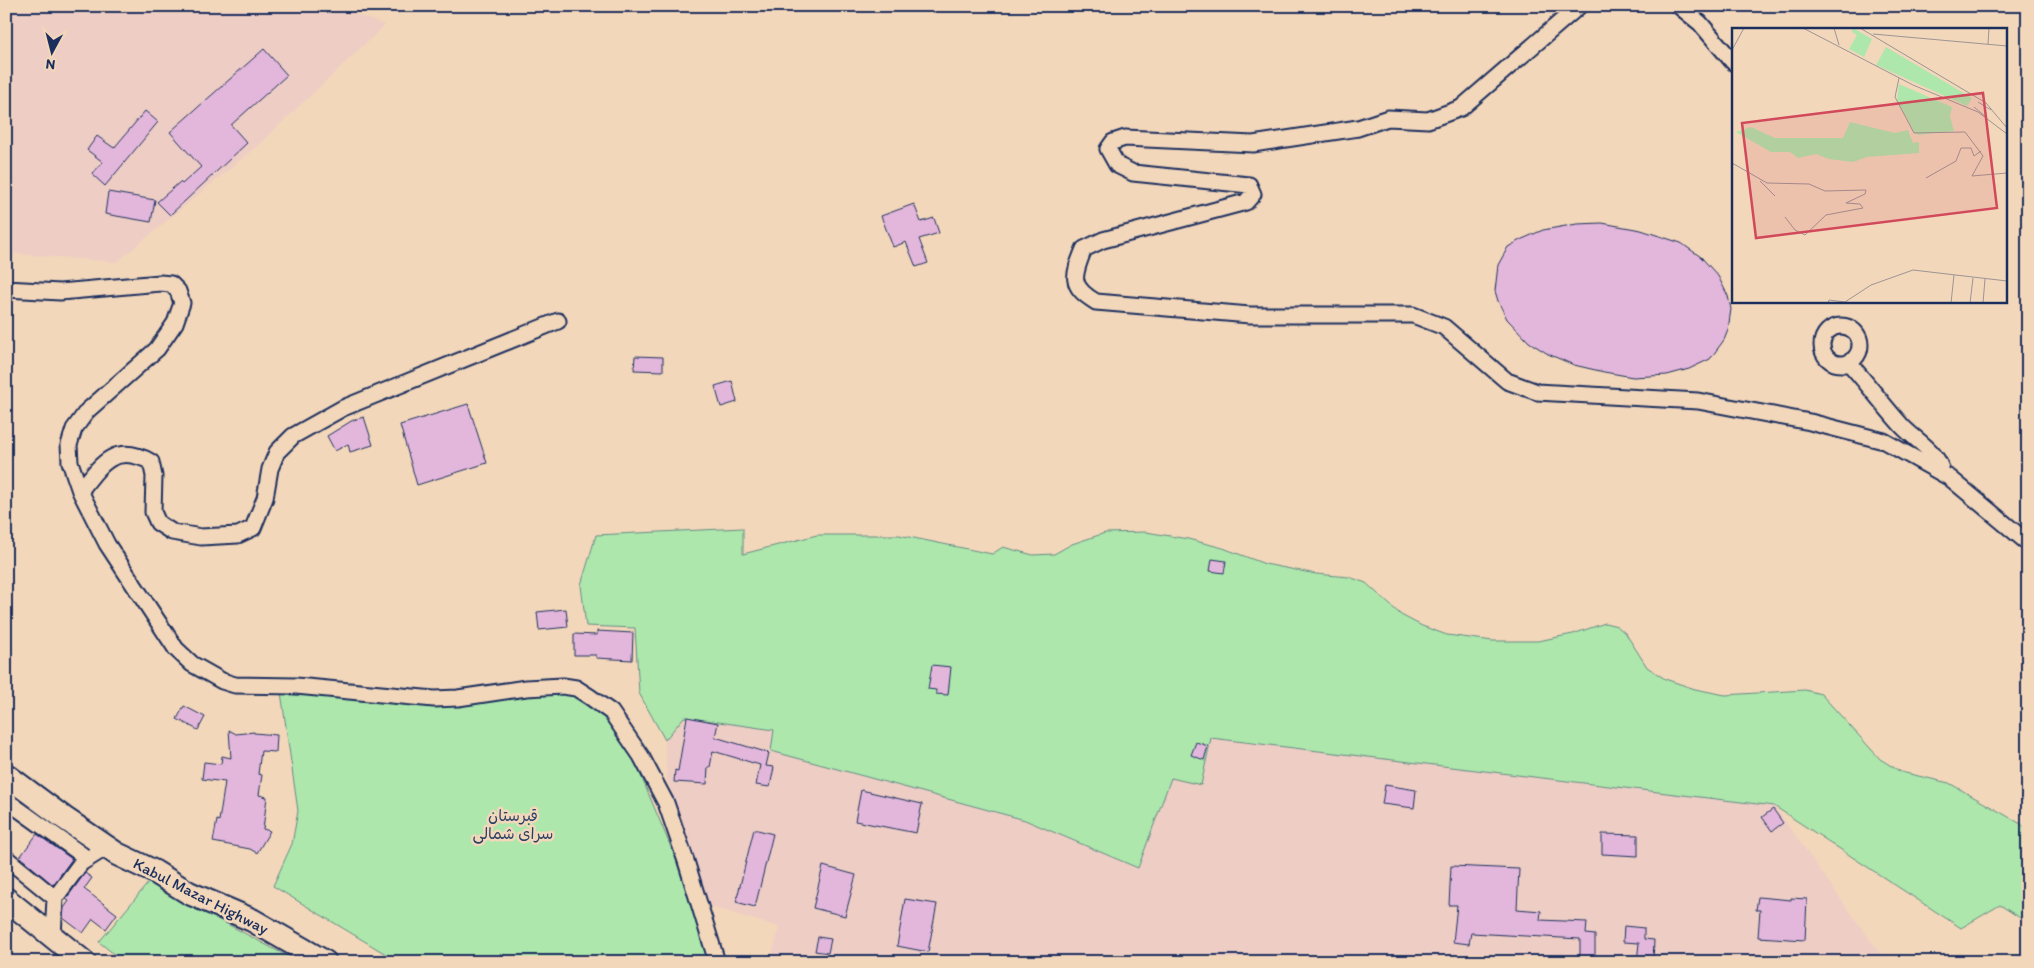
<svg xmlns="http://www.w3.org/2000/svg" width="2034" height="968" font-family="Itim,'Playpen Sans Arabic',sans-serif">
<style>
.built{fill:#eecdc4}
.green{fill:#ade7ac;stroke:#648b85}
.building{fill:#e3b7db;stroke:#1b2f5e}
.lines{fill:none;stroke-linecap:round;stroke-linejoin:round}
.minor-casing{stroke:#1b2f5e;stroke-width:19}
.highway-casing{stroke:#1b2f5e;stroke-width:26}
.minor{stroke:#f3d7ba;stroke-width:15}
.highway{stroke:#f3d7ba;stroke-width:22}
.labels{text-anchor:middle;dominant-baseline:central;stroke-width:5;stroke-linejoin:round;paint-order:stroke}
.park-label{font-size:16px;fill:#2a4166;stroke:#f3d7ba}
.street-label{font-size:16px;fill:#1b2f5e;stroke:#f3d7ba}
.inset-road{fill:none;stroke:#9d9495;stroke-width:1}
.view{fill:#d1495b;fill-opacity:0.15;stroke:#d1495b;stroke-width:2.5}
.inset-edge{fill:none;stroke:#1b2f5e;stroke-width:2.5}
</style>
<rect width="100%" height="100%" fill="#f3d7ba"/>
<filter id="ink" filterUnits="userSpaceOnUse"><feTurbulence type="fractalNoise" baseFrequency=".02" numOctaves="2"/><feDisplacementMap in="SourceGraphic" scale="10" xChannelSelector="R" yChannelSelector="G"/><feConvolveMatrix kernelMatrix="1 2 1 2 8 2 1 2 1" color-interpolation-filters="sRGB"/></filter>
<g filter="url(#ink)">
<!-- built -->
<path class="built" d="M6 6H353L350 12 385 25 256 147 117 262 6 253Z
M684 717 774 730 772 751 1025 820 1138 868 1171 778 1210 738 1774 806 1886 962H770L779 927 708 906 667 779 665 740Z"/>
<!-- green -->
<path class="green" d="M743 528V554L817 535H899L992 554 1003 547 1033 555 1054 554 1072 544 1105 533 1146 532 1188 539 1223 548 1265 564 1316 574 1349 577 1366 583 1401 615 1422 626 1447 635 1493 641H1538L1573 634 1605 623 1617 626 1626 634 1647 667 1665 679 1695 689 1725 695 1805 690 1821 694 1880 759 1901 772 1949 783 2021 824 2028 830V923L2000 905 1961 928 1774 806 1211 738 1201 785 1171 778 1138 868 1025 820 771 751 774 730 684 717 665 740 639 693 635 628 586 626 581 585 596 535Z
M560 684H585L615 714 675 857 709 962H399L273 886 292 844 298 811 280 685 455 695Z
M149 882 298 962H124L99 942Z"/>
<!-- building -->
<path class="building" d="M264 49 287 75 231 125 247 143 170 215 157 202 180 182 182 184 201 167 170 132Z
M145 111 158 122 105 186 92 174 103 162 87 150 97 136 114 148Z
M108 192 155 200 151 222 105 214Z
M914 204 921 222 934 218 939 233 919 239 928 263 916 267 906 242 893 247 881 216Z
M1602 223 1641 230 1681 243 1701 257 1718 276 1728 296 1731 309 1728 330 1724 340 1710 359 1689 369 1667 375 1633 377 1604 372 1574 365 1548 354 1529 342 1507 319 1498 301 1495 291 1498 265 1508 247 1520 240 1543 230 1577 224Z
M635 356 663 357V371L634 370Z
M732 381 737 402 721 407 715 386Z
M468 404 487 463 417 485 400 425Z
M364 417 373 445 350 452 348 444 335 451 327 436 353 420Z
M1212 559 1226 561 1224 573 1210 571Z
M566 609 568 627 539 630 537 612Z
M597 631 633 633 632 660 596 658V655H574V634L597 635Z
M932 665 951 667 948 695 936 694V690L928 689Z
M184 706 205 717 198 730 177 719Z
M687 717 718 723 715 737 769 753 766 766 774 767 770 787 756 785 760 765 713 751 710 767H708L707 784 674 782 675 770 678 771Z
M229 730 236 734 254 732V733L277 735 276 752 261 751 258 774 262 775 259 795 267 797 263 829 270 831 257 853 250 849 213 842 217 820 219 821 225 782 202 779 204 762 221 764 222 756 231 758Z
M1196 742 1208 746 1204 760 1191 755Z
M1385 785 1416 790 1414 808 1382 804Z
M861 790 922 804 916 833 855 821Z
M1773 809 1783 823 1772 831 1762 817Z
M754 829 773 834 755 907 736 902Z
M37 834 72 859 53 885 20 857Z
M1602 834 1638 835V856L1602 854Z
M823 866 856 875 845 916 813 908Z
M1451 866 1519 869 1517 909 1541 911 1540 920 1587 922 1586 934 1595 935V962H1580V939L1471 933 1469 944 1453 942 1457 905H1449Z
M85 873 92 878 84 889 117 914 106 929 93 919 83 933 63 918 64 908 69 901 66 899Z
M1758 897 1791 900V898L1807 899 1805 940 1758 937 1760 910H1756Z
M905 899 937 904 928 952 897 946Z
M1624 926 1644 928V939L1654 940 1653 962H1637L1639 943 1623 942Z
M818 937 831 939 828 953 815 951Z"/>
<g class="lines">
<defs>
<path id="minor" d="M1579 6 1461 108 1428 120 1388 118 1358 128 1253 144 1125 138 1113 142 1108 149 1117 165 1133 173 1249 185 1253 194 1246 202 1103 240 1084 249C1073 276 1069 286 1096 302L1250 315H1413L1444 327 1507 381 1537 392 1698 401 1810 422 1884 441 1950 478 2028 543
M1679 6 1700 23 1733 62
M6 289 60 292 160 283 171 284 178 291 182 303 175 323 157 349 87 411 74 429 69 445 70 462 80 491 107 544 176 649 192 664 222 681 235 685 296 686 434 699 458 698 526 688 563 686 576 688 590 697 611 712 641 756 666 803 686 861 717 962
M1822 345a19 19 0 1 1 38 0a19 19 0 1 1-38 0Z
M1849 363C1867 383 1884 406 1902 426 1916 441 1939 452 1942 473
M80 491C101 464 115 442 151 462L154 476 153 512 158 523 172 532 201 537 238 535 253 528 265 498 270 469 277 452 293 436 343 408 558 321
M6 792 10 803 88 859
M6 858 55 898
M53 937 55 898 81 863 107 847"/>
<path id="highway" d="M6 775 64 818 117 854 155 872 189 893 252 920 325 962
M6 899 84 962"/>
</defs>
<!-- minor casing -->
<use href="#minor" class="minor-casing"/>
<!-- highway casing -->
<use href="#highway" class="highway-casing"/>
<!-- minor -->
<use href="#minor" class="minor"/>
<!-- highway -->
<use href="#highway" class="highway"/>
</g>
</g>
<g class="labels">
<!-- park labels -->
<g class="park-label">
<text x="513" y="815">قبرستان<tspan x="513" dy="18">سرای شمالی</tspan></text>
</g>
<!-- street labels -->
<g class="street-label">
<text transform="translate(201 896) rotate(27)">Kabul Mazar Highway</text>
</g>
</g>
<!-- overview -->
<g transform="translate(1732 28)">
<rect width="275" height="275" fill="#f3d7ba"/>
<path d="M121 0 140 11 132 29 117 21 125 7 120 4ZM154 19 240 70 235 78 144 37ZM167 56 220 79 218 88 222 103 186 107 182 104 165 72ZM118 94 163 105 176 102 181 115 187 114V125L135 129 121 134 97 131 84 126 66 130 58 124H39L4 104 19 99 43 110H111Z" fill="#ade7ac"/>
<path class="inset-road" d="M71 0 181 57 246 84 275 106M102 0 107 17M128 0 254 75 275 100M141 6 275 18M256 16 257 0M0 22 12 0M167 50 163 69 182 105 233 104 251 128 240 148 275 145M246 74 259 82M242 79 254 89M0 135 35 155 77 156 93 163 134 162 133 166 114 175 128 176 131 180 94 187 73 207 63 202 53 189M194 150 224 133 229 120H239L242 128 249 123M28 153 43 168M96 275 97 272 113 274 139 257 181 242 275 253M143 275H165M219 275 222 247M238 275 241 250M251 275 253 251"/>
<path class="view" d="M251 65 265 180 24 210 10 95Z"/>
<rect width="275" height="275" class="inset-edge"/>
</g>
<!-- margin -->
<rect width="2034" height="968" fill="none" stroke="#f3d7ba" stroke-width="25"/>
<rect x="12" y="12" width="2009" height="943" fill="none" stroke="#1b2f5e" stroke-width="2" filter="url(#ink)"/>
<!-- north arrow -->
<g transform="translate(52 52) rotate(187)" stroke="#f3d7ba" stroke-width="4" paint-order="stroke">
<path d="M0-4L9 19L0 12L-9 19Z" fill="#1b2f5e"/>
<text y="-8" font-size="14" font-weight="bold" text-anchor="middle" fill="#1b2f5e">N</text>
</g>
</svg>
